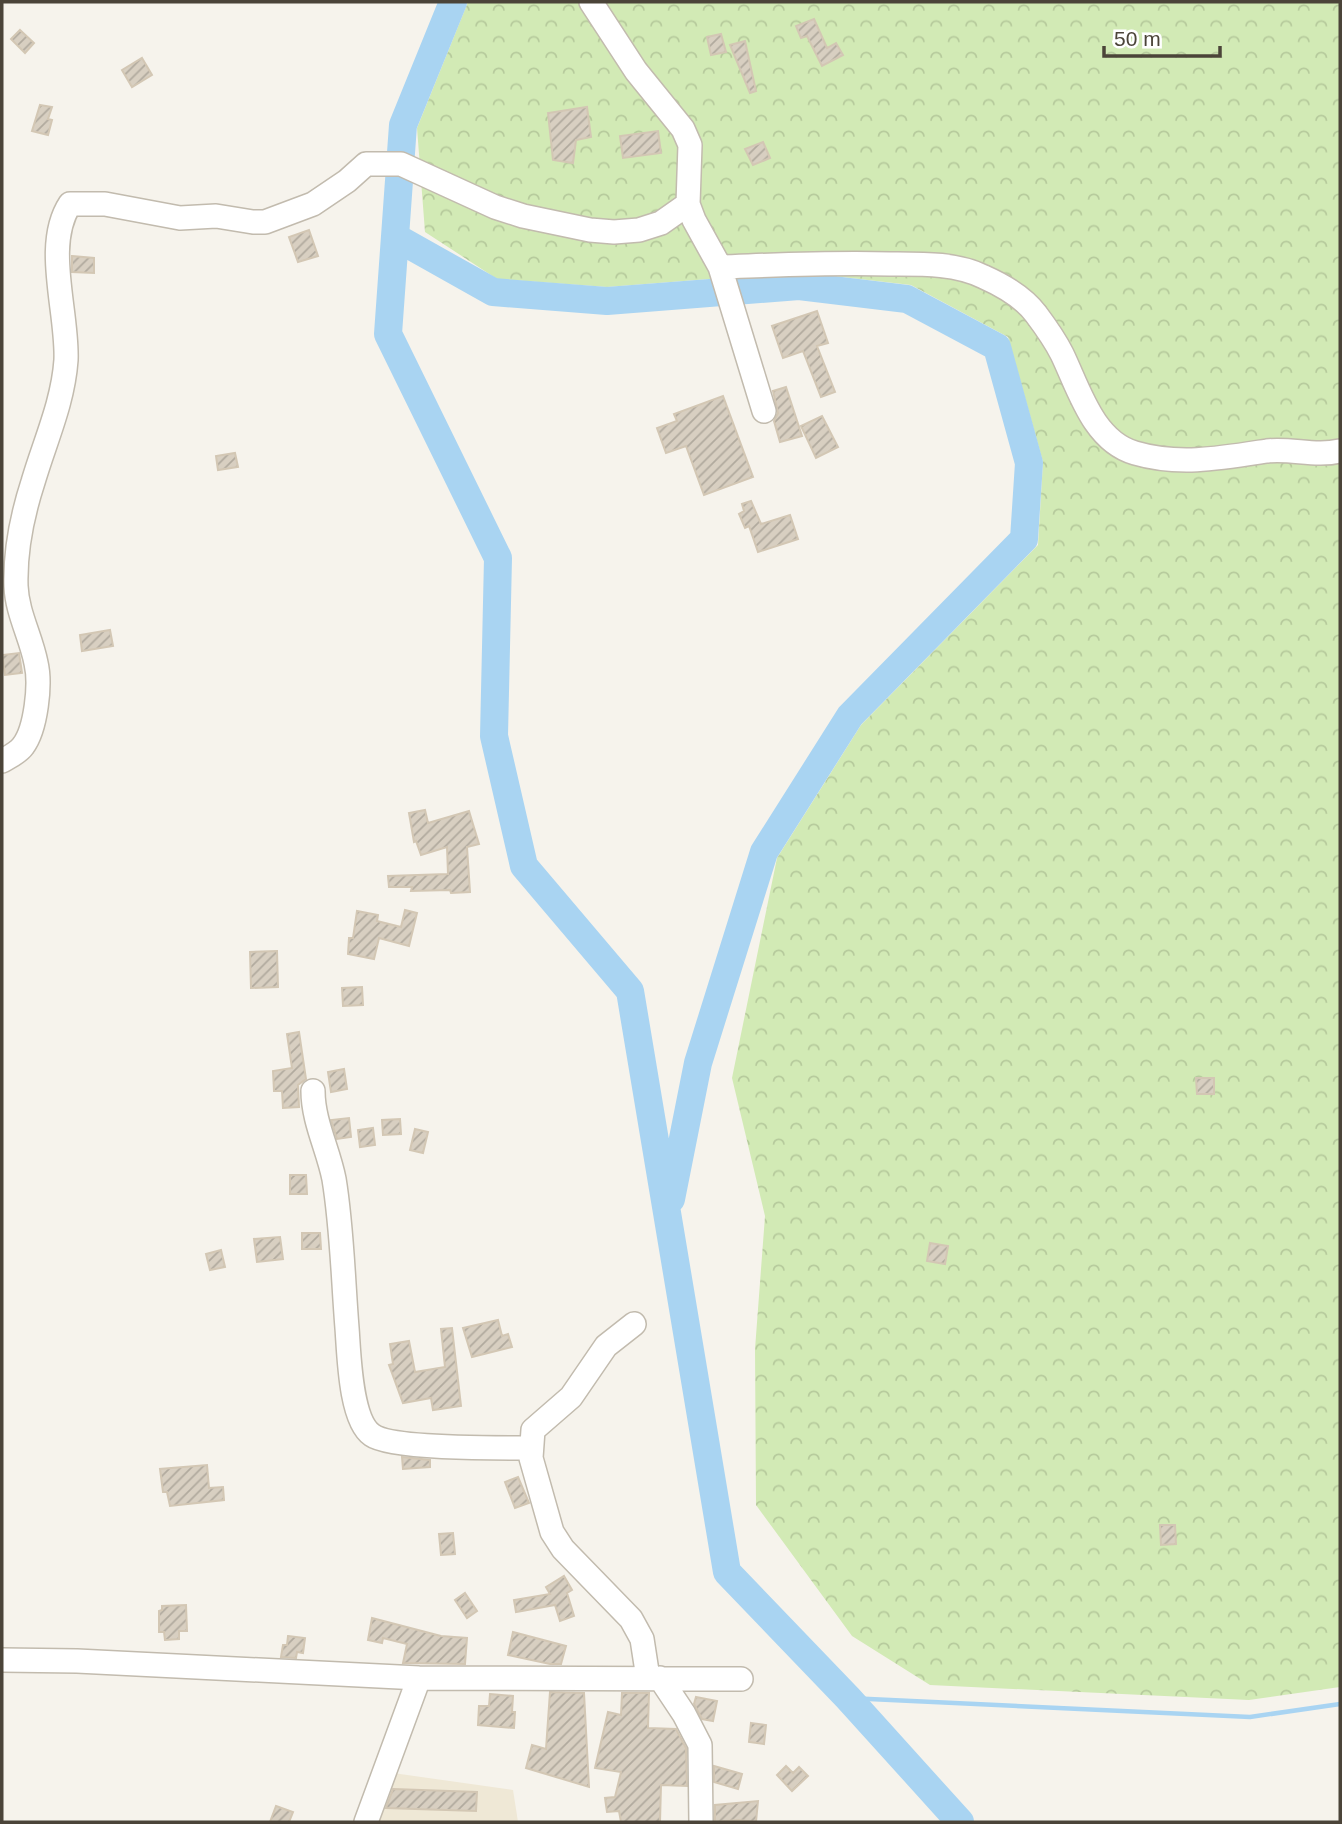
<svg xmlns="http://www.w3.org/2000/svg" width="1342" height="1824" font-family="Helvetica,sans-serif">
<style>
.education{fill:#efe8d6}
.forest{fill:url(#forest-crowns)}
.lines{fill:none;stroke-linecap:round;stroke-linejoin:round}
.stream{stroke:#a9d4f2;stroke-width:4.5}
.river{stroke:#a9d4f2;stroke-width:28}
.building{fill:url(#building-hatch);stroke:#d3c7b4;stroke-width:2}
.minor-casing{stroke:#c2bbae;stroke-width:26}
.minor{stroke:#fff;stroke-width:23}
</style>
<defs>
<pattern id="forest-crowns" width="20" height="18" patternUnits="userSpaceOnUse" patternTransform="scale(1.75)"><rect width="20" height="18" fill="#d2eab5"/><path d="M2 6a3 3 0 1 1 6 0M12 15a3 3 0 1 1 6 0" fill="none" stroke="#b6ca9c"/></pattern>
<pattern id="building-hatch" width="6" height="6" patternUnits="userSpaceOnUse" patternTransform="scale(1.75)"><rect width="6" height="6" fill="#d8cfc1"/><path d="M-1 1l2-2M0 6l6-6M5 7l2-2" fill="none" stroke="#b1aa9e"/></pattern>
</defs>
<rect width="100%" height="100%" fill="#f6f3ec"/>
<!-- education -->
<path class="education" d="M379 1771 513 1790 518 1822H364Z"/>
<!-- forest -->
<path class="forest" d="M468 2H1340V1687L1249 1700 930 1685 852 1636 756 1505 755 1349 765 1216 732 1078 777 858 861 725 1038 545 1043 462 1008 337 911 285 799 272 607 287 497 279 425 232 417 128Z"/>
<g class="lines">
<!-- stream -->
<path class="stream" d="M848 1698 1250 1717 1340 1704"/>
<!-- river -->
<path class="river" d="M453 2 403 125 388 334 498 558 494 736 524 866 630 991 727 1572 848 1698 960 1822
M395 237 493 292 607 301 799 286 907 299 997 347 1029 463 1024 539 850 716 764 852 698 1063 671 1199"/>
</g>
<!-- building -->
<path class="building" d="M814 19 827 48 836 43 843 55 822 66 807 36 801 38 796 26Z
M20 30 34 43 25 53 11 39Z
M721 34 726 52 711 55 707 37Z
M745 41 756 91 750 93 730 45Z
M142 58 152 75 132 87 122 70Z
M40 105 52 107 48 119 52 120 48 135 32 131Z
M587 107 591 137 576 140 573 163 553 160 548 113Z
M658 131 661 153 623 158 620 136Z
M763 142 770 158 753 165 745 149Z
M309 230 318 256 298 262 289 237Z
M72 256 94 258V273L72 272Z
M817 311 828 343 817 346 835 392 821 397 803 351 783 358 772 326Z
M786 387 802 436 780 442 774 421 778 413 773 391Z
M723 396 753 477 704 495 686 446 666 453 657 428 677 421 674 414Z
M822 416 838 447 816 458 801 426Z
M235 453 238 467 218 470 216 456Z
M751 501 761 524 790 515 798 539 758 552 749 526 745 528 739 514 744 511 742 504Z
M110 630 113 646 82 651 80 635Z
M19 653 22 673 5 675 2 655Z
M425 810 428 823 469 811 479 844 467 847 470 892 451 893 450 890 411 891 412 887H389L388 876 448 874 447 847 421 855 416 841 414 842 409 813Z
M405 910 417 913 409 946 379 938 374 959 348 954 349 938H353L357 911 378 915 377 921 401 927Z
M277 951 278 987 251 988 250 952Z
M362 987 363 1005 343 1006 342 988Z
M299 1032 306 1079 298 1085 299 1107 283 1108 282 1091H274L273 1071 292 1068 287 1034Z
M344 1069 347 1089 331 1092 328 1072Z
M1196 1078H1214V1094H1197Z
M349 1118 351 1137 337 1139 331 1120Z
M400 1119 401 1134 383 1135 382 1120Z
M373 1128 375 1145 360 1147 358 1130Z
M415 1129 428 1132 423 1153 410 1150Z
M290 1175H306L307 1194H290Z
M302 1233H320L321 1249H302Z
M280 1237 283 1259 257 1262 254 1239Z
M930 1243 948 1246 945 1264 927 1261Z
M221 1250 225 1267 210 1270 206 1254Z
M498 1320 502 1336 508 1334 512 1347 472 1357 463 1328Z
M452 1328 461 1406 433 1410 431 1398 403 1403 389 1365 393 1364 390 1344 409 1341 415 1372 445 1367 441 1329Z
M402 1457 430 1460V1467L403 1469Z
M207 1465 209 1488 223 1487 224 1500 170 1506 167 1492H163L160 1469Z
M518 1477 529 1503 515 1508 505 1482Z
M1160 1525H1175L1176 1544 1161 1545Z
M453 1533 455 1554 441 1555 439 1534Z
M564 1576 572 1590 567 1593 574 1616 560 1621 555 1605 516 1612 514 1600 550 1594 546 1587Z
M465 1593 477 1611 467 1618 455 1600Z
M186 1605 187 1631H179V1639L165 1640 164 1632H159V1611L162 1610V1606Z
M372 1618 441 1636 467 1638 465 1664 403 1663 407 1644 383 1638 382 1643 368 1640Z
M513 1632 566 1646 561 1664H550L508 1655Z
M288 1636 305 1638 303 1653 297 1652 296 1658 281 1657 283 1645H287Z
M550 1692 584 1693 589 1787 526 1768 532 1745 546 1749Z
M622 1693H649L648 1728 676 1729 686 1748 687 1786 661 1785 660 1822H621L619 1811 607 1812 605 1798 615 1797 621 1772 595 1768 608 1712 621 1715Z
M490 1694 513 1696 512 1712H515L514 1728 478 1725 479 1706H489Z
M696 1697 717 1701 713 1721 702 1719 694 1704Z
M751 1723 766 1725 764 1744 749 1742Z
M714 1766 742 1774 738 1789 714 1782Z
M786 1766 793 1773 799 1767 808 1776 792 1791 777 1775Z
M393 1789 477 1792 476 1811 386 1808Z
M758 1801 756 1822 738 1820 715 1822V1805Z
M276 1806 293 1812 289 1822H270Z"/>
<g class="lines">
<defs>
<path id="minor" d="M591 2 636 71 683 129 690 145 688 204 694 220 720 267 764 411
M720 267C777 265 834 262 890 264 921 264 956 263 984 277 1002 285 1024 298 1036 314 1045 326 1055 340 1062 354 1079 389 1093 441 1135 453 1179 466 1222 458 1267 451 1292 448 1315 457 1340 451
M2 761C9 757 18 753 23 746 36 729 41 684 36 663 31 637 17 613 16 586 15 552 22 516 33 482 45 441 63 403 66 360 68 312 43 245 70 204H105L180 218 216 216 253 222H265L313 204 347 181 366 164H401L495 207 523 216 590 230 614 232 639 230 661 223 688 204
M313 1091C313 1121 328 1149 334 1179 342 1227 343 1278 347 1328 349 1353 350 1420 372 1435 391 1449 502 1448 531 1448
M634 1324 606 1346 571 1397 533 1430 531 1458 552 1532 563 1549 631 1619 642 1639 648 1678
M2 1660 77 1661 419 1678 741 1679
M660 1678 684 1714 700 1745 701 1822
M366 1822 419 1678"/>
</defs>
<!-- minor casing -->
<use href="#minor" class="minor-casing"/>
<!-- minor -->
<use href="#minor" class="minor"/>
</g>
<!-- border -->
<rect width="1342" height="1824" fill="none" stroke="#4b4439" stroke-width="7"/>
<!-- scale -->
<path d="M1104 46v10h116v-10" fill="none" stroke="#4b4439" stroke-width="3.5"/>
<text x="1114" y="46" font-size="21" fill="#4b4439" stroke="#ffffff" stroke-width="5" paint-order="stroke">50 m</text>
</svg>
